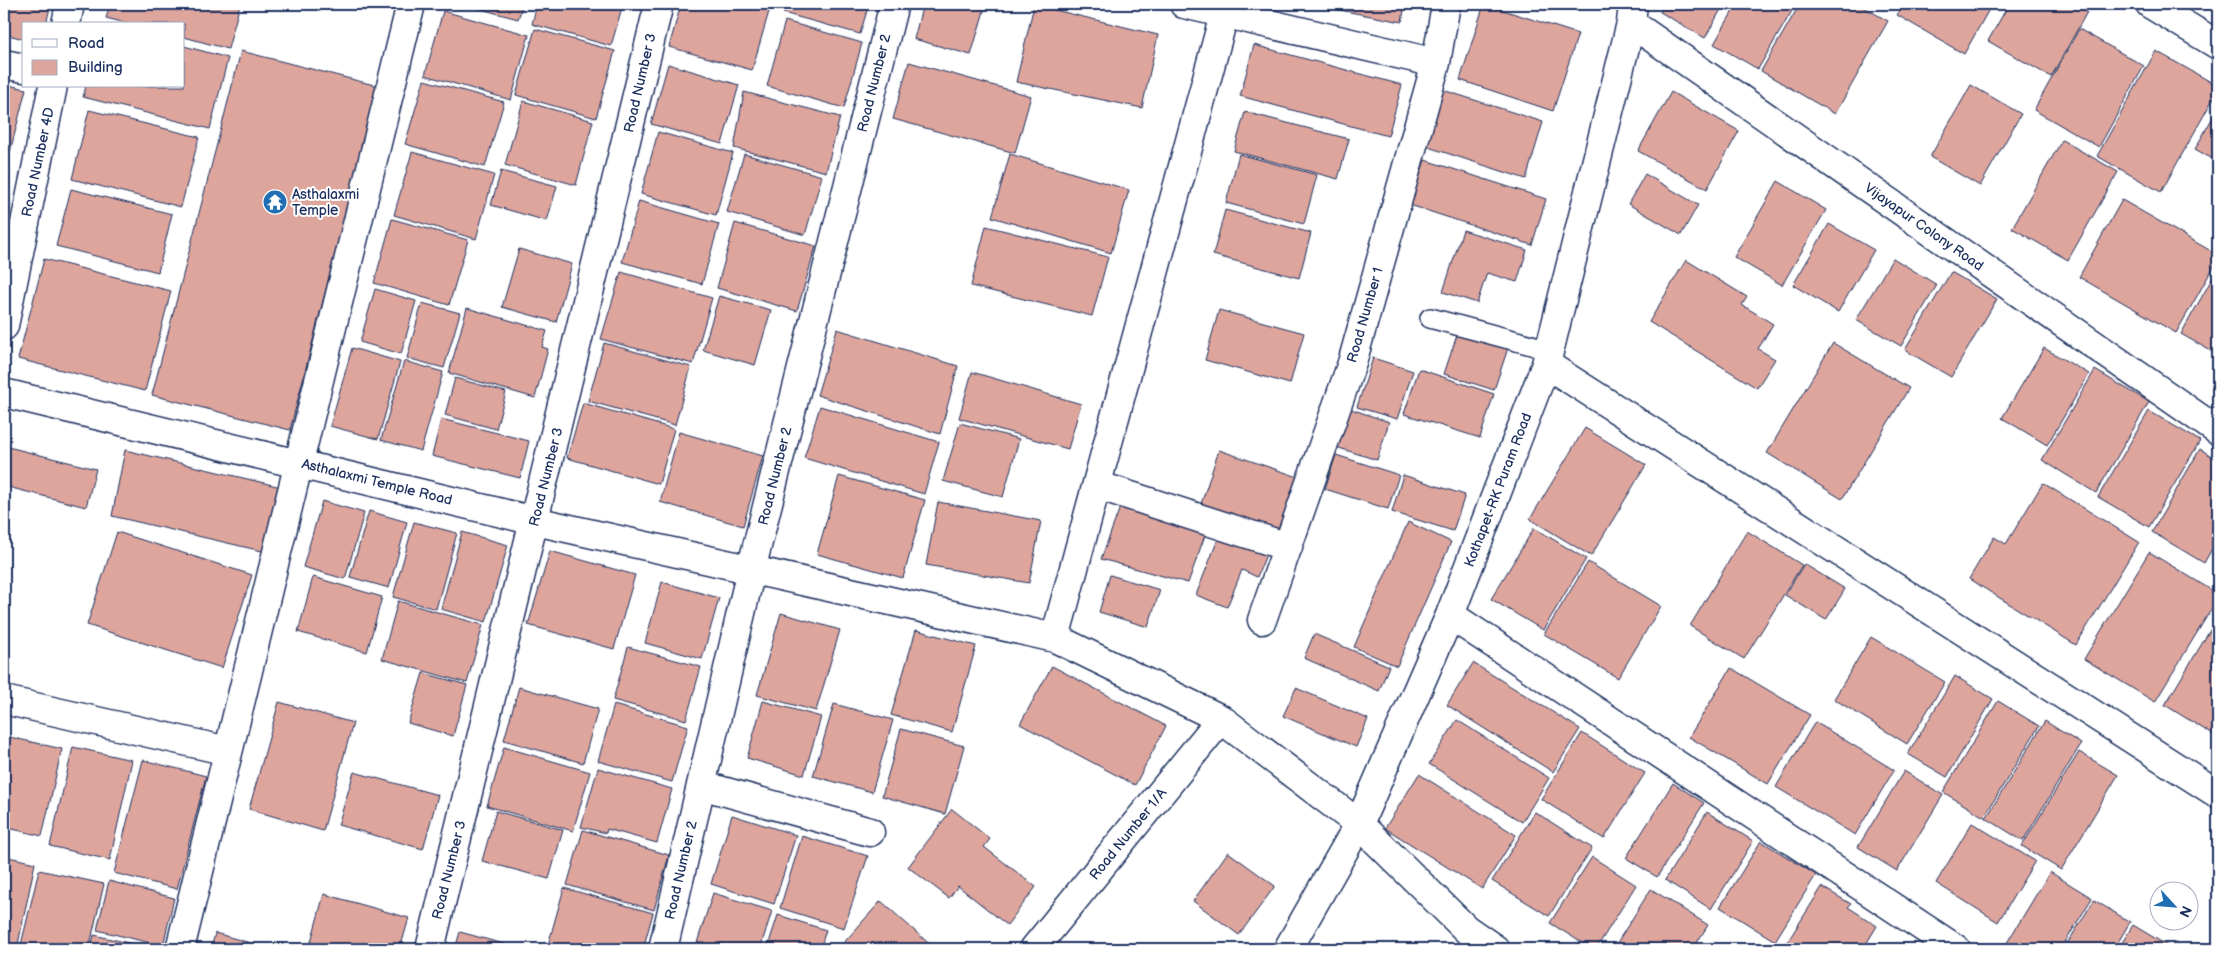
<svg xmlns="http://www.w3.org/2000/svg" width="2222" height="953" font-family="'Balsamiq Sans',sans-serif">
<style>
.building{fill:#dea59d;stroke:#1b2f5e}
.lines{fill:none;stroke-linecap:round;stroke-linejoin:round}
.service-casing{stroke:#1b2f5e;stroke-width:22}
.minor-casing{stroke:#1b2f5e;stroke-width:31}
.service{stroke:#fff;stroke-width:19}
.minor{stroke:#fff;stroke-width:28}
.labels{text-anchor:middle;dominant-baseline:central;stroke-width:4;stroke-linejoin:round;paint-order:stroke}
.street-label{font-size:14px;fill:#1b2f5e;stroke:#fff}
.poi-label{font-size:14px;fill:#1b2f5e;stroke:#fff;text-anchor:start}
</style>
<rect width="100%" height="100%" fill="#fff"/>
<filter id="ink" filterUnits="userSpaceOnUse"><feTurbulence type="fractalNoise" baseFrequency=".02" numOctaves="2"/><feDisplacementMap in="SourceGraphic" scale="10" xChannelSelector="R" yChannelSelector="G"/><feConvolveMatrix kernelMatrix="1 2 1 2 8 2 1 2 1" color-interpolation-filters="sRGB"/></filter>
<g filter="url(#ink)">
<!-- building -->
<path class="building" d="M4 4H51L46 24H24V39L4 34Z
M110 4H240L228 49 184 37V24H130L106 18Z
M462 4H523L518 19Z
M537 4H623L611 46 532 24Z
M681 4H753L770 8 752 70 669 47Z
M786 4H869L860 34 783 13Z
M923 4H986L971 55 914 39Z
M1308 4H1405L1402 22Z
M1484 4 1578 34 1553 111 1460 80Z
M1665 4H1724L1705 38 1660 12Z
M1737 4H1796L1758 69 1714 44Z
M1800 4H1858L1888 21 1835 114 1761 71Z
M1903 4H1992L1964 54 1897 15Z
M2009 4H2073L2087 12 2051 77 1988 41Z
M1034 5 1158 35 1142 108 1016 82Z
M443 11 529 35 511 100 425 75Z
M785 21 862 43 844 108 767 86Z
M535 29 615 51 596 118 516 95Z
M2079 29 2144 66 2099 147 2034 110Z
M1254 45 1402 85 1388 136 1240 96Z
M184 46 228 58 210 129 83 97 86 86H184Z
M241 51 378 86 290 430 152 395Z
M2156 51 2218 86V90L2161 192 2097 156Z
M909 62 1031 96 1015 153 893 119Z
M668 64 739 85 722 144 651 124Z
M424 80 504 102 485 167 405 144Z
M4 84 26 89 10 152 4 150Z
M1971 85 2021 114 1980 186 1930 157Z
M1440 89 1543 122 1526 179 1422 145Z
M744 92 840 117 826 172 734 148Z
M1671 92 1739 131 1707 189 1638 151Z
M523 101 593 121 576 185 505 165Z
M2218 108V162L2195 149Z
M89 110 199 137 181 207 72 179Z
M1245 112 1349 139 1338 179 1234 151Z
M658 132 733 153 716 215 641 194Z
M2062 140 2118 172 2068 260 2012 228Z
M412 152 494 175 476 239 394 215Z
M744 154 822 176 805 235 727 212Z
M1010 154 1129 190 1111 253 992 217Z
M1239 154 1317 175 1304 224 1226 203Z
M1425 160 1546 199 1532 245 1410 205Z
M501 171 557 186 547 221 491 205Z
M1645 174 1698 205 1681 235 1628 204Z
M1778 181 1826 210 1782 285 1734 257Z
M71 189 172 214 158 272 56 246Z
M2122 200 2218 255V259L2176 333 2079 277Z
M639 201 719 224 702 284 622 262Z
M1225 210 1311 233 1299 278 1213 255Z
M392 219 468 240 449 305 374 283Z
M735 223 816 246 797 311 717 288Z
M1829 224 1874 250 1838 312 1793 285Z
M986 226 1108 257 1092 316 971 286Z
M1463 230 1527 250 1517 282 1487 273 1477 303 1443 292Z
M519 249 572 264 556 322 502 307Z
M1893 258 1937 285 1901 346 1856 320Z
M44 259 171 291 145 391 18 359Z
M1686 260 1747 297 1742 305 1773 324 1758 349 1775 359 1757 388 1649 322Z
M2218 268V355L2181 334Z
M621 272 712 298 693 364 601 339Z
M1951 272 1997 299 1951 377 1905 350Z
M375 289 416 301 401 354 360 342Z
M719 296 771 310 755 365 703 350Z
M422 303 460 313 444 368 407 358Z
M467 308 547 331 542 347 548 349 535 398 449 373Z
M1219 310 1304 333 1290 384 1205 360Z
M837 329 958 366 940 434 817 395Z
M1458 332 1508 348 1494 390 1444 374Z
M604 343 691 367 675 425 588 401Z
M1833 343 1909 388 1842 499 1767 453Z
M352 348 400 362 378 439 330 426Z
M2044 348 2089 374 2047 445 2002 418Z
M1373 358 1413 371 1397 419 1357 407Z
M404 361 443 372 421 451 381 440Z
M1419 369 1494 394 1480 438 1404 414Z
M2095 370 2149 402 2096 493 2042 460Z
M972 372 1081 404 1068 449 959 418Z
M455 378 506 392 496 429 445 415Z
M583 403 674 429 659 484 567 458Z
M820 406 939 442 924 494 804 458Z
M1348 408 1389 422 1377 460 1336 447Z
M2149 411 2200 441 2149 527 2098 497Z
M441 419 529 441 520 478 432 456Z
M960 423 1019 439 1003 497 943 481Z
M1585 428 1646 465 1591 556 1530 519Z
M679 432 763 456 743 526 660 502Z
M4 446 96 469 86 507 4 486Z
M2200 449 2218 460V538L2204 563 2152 532Z
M125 450 281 487 266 552 112 516Z
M1219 450 1301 478 1282 531 1201 504Z
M1336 455 1399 475 1388 509 1325 489Z
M1403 475 1465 495 1453 531 1392 512Z
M839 476 925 500 903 578 817 554Z
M2043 483 2139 542 2076 645 1969 579 1994 537 2006 544Z
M322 501 364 513 345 579 303 567Z
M938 502 1041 521 1029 583 926 565Z
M1122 502 1209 524 1188 583 1101 559Z
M369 511 407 522 389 588 350 577Z
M414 522 457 533 436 609 393 597Z
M1408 522 1451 542 1397 666 1354 647Z
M1534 528 1586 559 1543 630 1491 599Z
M1747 531 1802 565 1744 659 1690 626Z
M117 532 252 575 222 668 87 625Z
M462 532 508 545 486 622 441 609Z
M1220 534 1267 552 1257 577 1242 570 1227 607 1196 595Z
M550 551 635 575 614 649 528 625Z
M2149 552 2218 594V598L2155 702 2084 659Z
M1588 562 1661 606 1618 678 1544 634Z
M1804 564 1845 589 1826 620 1785 595Z
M1110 575 1160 590 1148 627 1099 612Z
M313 577 382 597 367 652 298 632Z
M662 582 719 598 702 659 645 643Z
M398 601 483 625 467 683 382 659Z
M781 613 840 630 816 711 757 695Z
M2218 617V738L2165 705Z
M916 630 976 646 952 732 891 715Z
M1314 634 1389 666 1379 691 1304 658Z
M1871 637 1945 682 1907 744 1834 699Z
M628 647 701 667 686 720 613 700Z
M1473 663 1580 729 1553 772 1447 705Z
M1052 666 1166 726 1135 785 1020 724Z
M1731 668 1810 715 1768 784 1689 737Z
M423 673 467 685 453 736 408 723Z
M1955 676 1993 699 1947 777 1908 754Z
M519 687 598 709 583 763 504 740Z
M1296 688 1368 719 1356 747 1283 716Z
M763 701 821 717 804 775 747 758Z
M1998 701 2039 726 1984 817 1943 792Z
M279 702 353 723 323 831 249 809Z
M834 704 893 720 872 792 813 776Z
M614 705 688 726 672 782 598 761Z
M1457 720 1549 778 1522 822 1429 764Z
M2045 721 2081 744 2023 841 1986 818Z
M1815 722 1894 770 1855 835 1776 787Z
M901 729 964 746 945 814 882 796Z
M1582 733 1645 773 1604 839 1541 799Z
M5 736 62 749 42 836 4 827Z
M73 747 132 760 110 860 50 846Z
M504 747 590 772 573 831 487 806Z
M2079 752 2118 775 2061 870 2022 846Z
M143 760 206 776 177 889 114 873Z
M598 768 672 789 657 843 607 829 606 833 581 827Z
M1904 771 1943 795 1897 871 1858 847Z
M354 772 438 795 423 849 338 825Z
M1419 774 1516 835 1482 889 1385 828Z
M1673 783 1704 803 1657 877 1626 858Z
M952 809 990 839 984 847 1036 887 1007 925 958 886 949 898 908 867Z
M496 811 563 830 549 879 482 861Z
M1535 812 1592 848 1549 916 1492 881Z
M1707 812 1753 841 1711 909 1665 880Z
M732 815 796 835 774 904 711 884Z
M1972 823 2035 861 1998 922 1936 883Z
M583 830 669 855 654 910 567 885Z
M802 836 868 856 844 928 780 908Z
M1761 841 1816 875 1775 941 1720 907Z
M1228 852 1275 886 1239 935 1193 901Z
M4 856 35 863 17 949H4Z
M1592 857 1636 885 1596 949H1592L1550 923Z
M39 870 104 884 89 949H20Z
M2050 872 2092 898 2061 949H2010L2005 946Z
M109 881 174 898 163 946 97 930Z
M1822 887 1851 904 1848 907 1877 926 1863 949H1783Z
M564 888 653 913 643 949H565L548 945Z
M1651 889 1708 925 1693 949H1613Z
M713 893 772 911 760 949H695Z
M324 894 409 918 400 949H309Z
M2094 900 2130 922 2114 949H2064Z
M881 901 935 949 839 948Z
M778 915 826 930 820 949H767Z
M2133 925 2168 946 2166 949H2118Z
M460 932 522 949H455Z
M215 933 272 949H211Z
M94 935 155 949H91Z"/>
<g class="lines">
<defs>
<path id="service" d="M1430 318 1550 350"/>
<path id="minor" d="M1184 4 1436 63
M2150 4 2218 45
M1631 23 2218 431
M66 24 70 4
M4 64 24 68
M4 326 53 86
M1546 364 2218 794
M4 393 535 521 1055 638 1221 719 1359 824 1466 929 1495 949
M1097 485 1288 547
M1450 615 1956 949
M1262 620 1352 363 1436 63 1446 4
M1055 638 1227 4
M4 700 228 751
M701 785 870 832
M180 949 411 4
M430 949 659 4
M663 949 751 570 894 4
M1034 949 1221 719
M1288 949 1359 824 1450 615 1546 364 1631 23 1633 4"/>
</defs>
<!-- service casing -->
<use href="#service" class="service-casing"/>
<!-- minor casing -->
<use href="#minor" class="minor-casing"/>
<!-- service -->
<use href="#service" class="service"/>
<!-- minor -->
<use href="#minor" class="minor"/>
</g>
</g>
<!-- icons -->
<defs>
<symbol id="temple-disc" viewBox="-11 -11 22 22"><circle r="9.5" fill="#1f6fb2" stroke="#fff"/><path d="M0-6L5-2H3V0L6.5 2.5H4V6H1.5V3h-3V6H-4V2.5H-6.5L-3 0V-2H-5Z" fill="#fff"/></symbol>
</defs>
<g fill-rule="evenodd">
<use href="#temple-disc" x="261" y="188" width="28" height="28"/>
</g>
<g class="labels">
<!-- street labels -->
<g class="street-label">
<text transform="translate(640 83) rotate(-77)">Road Number 3</text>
<text transform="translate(874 83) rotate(-76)">Road Number 2</text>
<text transform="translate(38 162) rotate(-78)">Road Number 4D</text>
<text transform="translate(1924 227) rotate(35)">Vijayapur Colony Road</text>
<text transform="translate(1365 315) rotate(-74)">Road Number 1</text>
<text transform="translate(775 476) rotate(-76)">Road Number 2</text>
<text transform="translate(546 477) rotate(-76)">Road Number 3</text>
<text transform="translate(377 482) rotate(14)">Asthalaxmi Temple Road</text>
<text transform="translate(1498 490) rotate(-69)">Kothapet-RK Puram Road</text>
<text transform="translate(1128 834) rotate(-51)">Road Number 1/A</text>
<text transform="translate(449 870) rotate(-76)">Road Number 3</text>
<text transform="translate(681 870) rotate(-77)">Road Number 2</text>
</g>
<!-- poi labels -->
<g class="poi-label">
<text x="292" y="194">Asthalaxmi<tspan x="292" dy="16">Temple</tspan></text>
</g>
</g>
<!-- margin -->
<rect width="2222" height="953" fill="none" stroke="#fff" stroke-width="20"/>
<rect x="10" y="10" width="2202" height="933" fill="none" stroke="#1b2f5e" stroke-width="2" filter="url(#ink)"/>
<!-- legend -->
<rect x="22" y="22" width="162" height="65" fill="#ffffff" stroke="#a4acbf"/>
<rect x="32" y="39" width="25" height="8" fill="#ffffff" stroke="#a4acbf"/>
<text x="68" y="48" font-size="15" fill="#1b2f5e">Road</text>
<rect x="32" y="60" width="25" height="15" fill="#dea59d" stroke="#a4acbf"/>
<text x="68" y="72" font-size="15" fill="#1b2f5e">Building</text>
<!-- north arrow -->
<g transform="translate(2174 906) rotate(116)"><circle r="24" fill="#ffffff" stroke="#a4acbf"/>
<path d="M0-4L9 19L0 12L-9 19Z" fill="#1f6fb2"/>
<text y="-8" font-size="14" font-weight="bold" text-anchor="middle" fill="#1b2f5e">N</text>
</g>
</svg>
